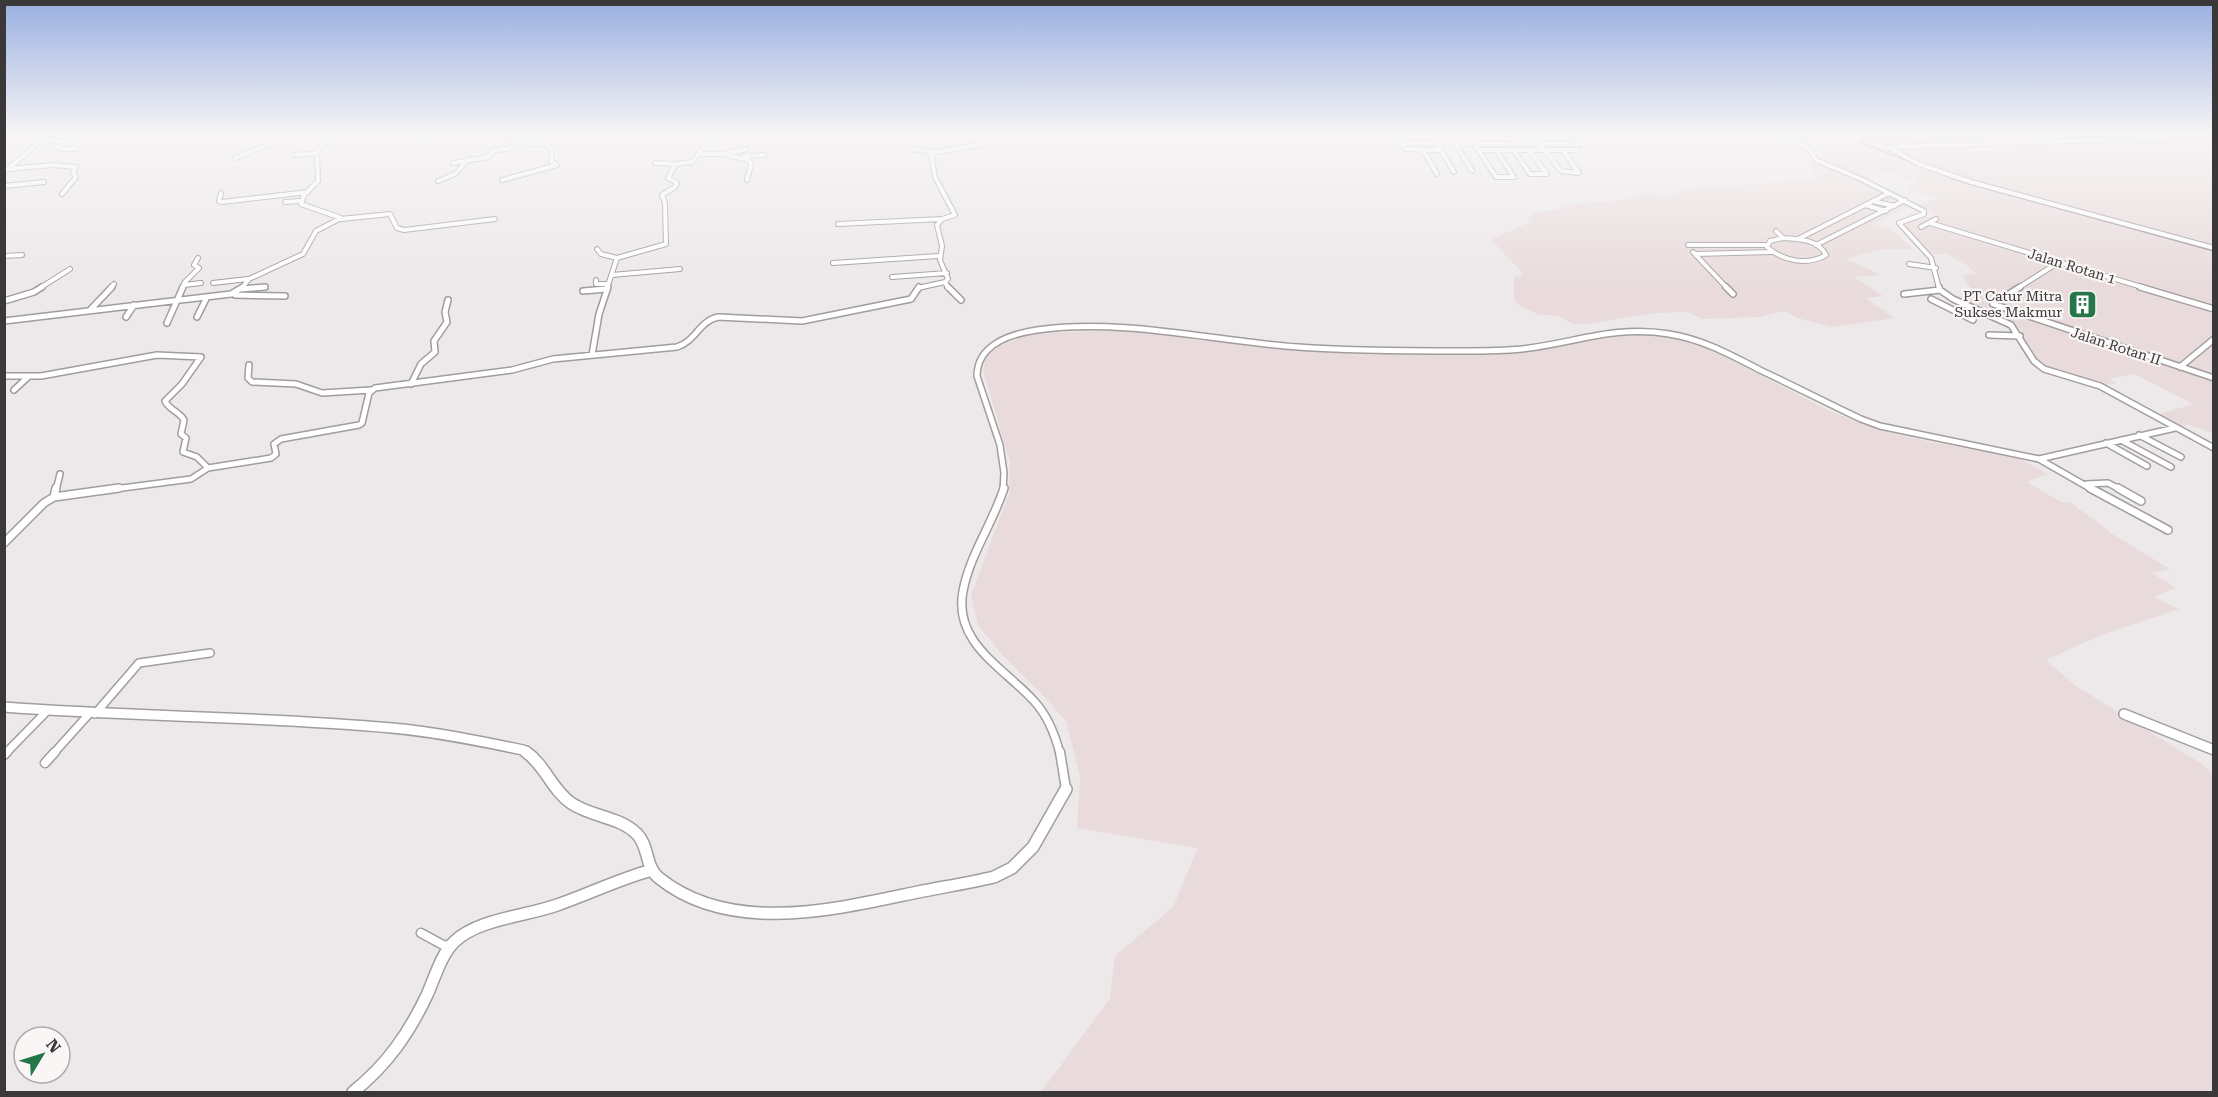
<svg xmlns="http://www.w3.org/2000/svg" width="2218" height="1097" font-family="'Roboto Serif',serif">
<style>
.built{fill:#e9dbdc}
.lines{fill:none;stroke-linecap:round;stroke-linejoin:round}
.stream{stroke:#9a86a8;stroke-width:1.5}
.street-far3-casing{stroke:#a19d9d;stroke-width:6}
.street-far2-casing{stroke:#a19d9d;stroke-width:8}
.street-far1-casing{stroke:#a19d9d;stroke-width:10}
.street-casing{stroke:#a19d9d;stroke-width:11}
.secondary-far1-casing{stroke:#a19d9d;stroke-width:12}
.secondary-casing{stroke:#a19d9d;stroke-width:14}
.street-far3{stroke:#fff;stroke-width:4}
.street-far2{stroke:#fff;stroke-width:5}
.street-far1{stroke:#fff;stroke-width:7}
.street{stroke:#fff;stroke-width:8}
.secondary-far1{stroke:#fff;stroke-width:9}
.secondary{stroke:#fff;stroke-width:11}
.labels{text-anchor:middle;dominant-baseline:central;stroke-width:4.5;stroke-linejoin:round;paint-order:stroke}
.far-street-label{font-size:14px;fill:#3a3839;stroke:#fbf6f6}
.far-poi-label{font-size:14px;fill:#3a3839;stroke:#fbf6f6;text-anchor:end}
</style>
<rect width="100%" height="100%" fill="#ede8e9"/>
<!-- built -->
<path class="built" d="M1852 133H2213V433L2189 425 2177 426 2157 415 2193 404 2134 374 2109 379 2117 383 2108 385 2042 366 2019 328 1959 299 1976 293 1965 282 1963 275 1977 274 1965 264 1945 254H1932L1916 241 1903 225V222L1937 215 1920 205 1927 201 1939 198 1907 190 1919 181 1883 171 1866 181 1815 157V154L1840 153 1836 148 1860 138Z
M1813 160 1910 205 1873 224 1892 230 1913 249 1880 250 1846 259 1882 275 1854 277 1883 296 1865 298 1895 318 1833 327 1797 318 1784 311 1759 317 1702 319 1687 312 1655 313 1587 324H1573L1559 316 1537 314 1521 306 1514 299V277L1523 274 1491 239 1531 222 1527 217 1533 213 1560 209 1569 205 1638 198 1640 195 1648 192 1671 197 1676 192 1685 189 1815 180 1814 168 1807 162Z
M1115 330 1284 349 1483 354 1533 350 1639 333 1661 336 1706 347 1834 413 1883 431 1931 442 2017 457 2048 474 2027 482 2063 503 2070 502 2114 535 2170 569 2152 573 2176 588 2154 597 2179 609 2103 634 2046 660 2076 686 2205 766 2213 774V1092H1041L1110 999 1115 956 1173 907 1198 848 1077 828 1080 777 1066 721 1040 692 1004 657 978 625 971 595 1009 494 1010 462 983 370 986 357 999 346 1030 334Z"/>
<g class="lines">
<!-- stream -->
<path class="stream" d="M2014 133 1869 137 1859 142 1963 182 2214 251"/>
<defs>
<path id="street-far3" d="M1396 133 1405 149 1440 150
M1449 133 1472 171
M1467 133 1496 177H1514L1496 150
M1531 133 1561 171 1579 173 1563 150
M1771 133 1808 147 1816 160 1861 179 1924 211V214L1899 223 1931 258 1939 288
M415 137 417 140 456 136 461 133
M1398 138 1433 137
M1470 138H1570L1566 133
M45 140 68 142 58 147 60 149H77
M1402 143 1509 144
M1540 144H1583
M1439 147 1454 172
M1888 147 1919 164 1971 182 2214 248
M1888 147 2214 136
M911 149 932 152
M1513 149 1530 174H1547L1529 150
M1423 150 1437 174
M1478 150H1577
M701 154H723L749 160 751 164 747 180
M723 154 746 149
M295 155 317 153
M744 156 765 155
M235 158 270 144 276 136 288 133
M453 163 489 157 492 151 511 148 514 143V133
M655 163 677 164
M8 169 53 165 76 167 73 173 76 177 62 194
M4 172 50 133
M502 180 557 165 551 161 552 151 546 144 514 143
M438 181 455 174 469 159
M4 186 44 182
M221 193 219 201 222 202 308 192
M1873 201 1894 206
M285 202 300 201
M1865 205 1886 211
M341 219 390 214 397 228 404 230 495 219
M1930 223 2145 288
M838 224 942 219
M1921 227 1936 219
M1776 231 1783 238
M1783 238C1799 239 1818 239 1826 255 1807 266 1783 261 1767 247L1770 241Z
M1798 239 1889 193
M1688 245H1766
M1816 245 1905 200
M597 249 601 254 617 258
M1693 252 1727 288
M1695 254 1772 252
M4 256 22 255
M833 263 938 256
M1909 264 1936 268
M612 275 680 269
M892 277 947 273
M596 280V284H608
M945 282 948 288
M213 283 248 279
M184 285 201 283
M40 288 70 269
M110 288 114 284
M182 288 185 282 199 268 194 265 198 258
M242 288 249 279 303 254 316 231 341 218 301 204 304 195 318 181 317 153 329 133
M252 288 265 287
M607 288 617 258 666 244 665 203 662 195 675 187 677 183 668 178 676 164 692 162 715 133
M918 288 945 282 948 279 940 260 942 246 937 225 942 219 955 215 935 177 931 153 983 144 986 142 983 133
M2018 288 2059 262"/>
<path id="street-far2" d="M948 287 961 300
M1726 287 1733 294
M1939 287 1940 290 1953 299 2011 325 2034 361 2044 369 2100 386 2214 448
M2020 287 1993 304 2214 378
M2140 287 2214 309
M241 289 265 287
M583 291 606 289
M1904 294 1940 290
M235 295 285 296
M1931 299 1973 320
M4 301 34 292 42 287
M91 309 112 287
M126 317 134 305
M197 317 207 297
M4 321 231 294 243 287
M167 323 183 287
M1989 335 2020 336
M592 355 599 314 608 287
M249 365 248 378 252 382 296 384 322 393 371 390
M2180 367 2214 339
M4 376H41L157 355 201 357 182 384 165 401C169 410 179 411 184 420L181 434 186 438 183 452 197 457 208 468
M411 384 421 364 435 352 434 341 447 322 445 312 448 300
M14 390 28 377
M2139 435 2181 457
M2121 440 2171 467
M2106 443 2147 466
M2086 484 2108 483 2121 490
M56 490 60 474
M107 490 191 479 208 468 271 458 276 454 274 444 281 439 359 425 362 423 369 393 375 388 512 370 553 359 677 347C696 341 699 321 718 317L802 321 911 299 919 287
M1003 490 1004 473 1000 445 977 376C977 345 1010 334 1037 330 1124 318 1212 341 1298 347 1352 351 1407 351 1461 351 1481 351 1502 351 1522 349 1575 343 1614 325 1669 334 1702 339 1731 355 1760 370 1794 386 1827 403 1861 419L1880 426 2039 459
M2093 490 2039 459 2175 428"/>
<path id="street-far1" d="M1004 488C993 523 970 554 963 591 953 643 1004 668 1034 701 1048 716 1055 734 1060 754
M2090 488 2168 530
M2118 488 2141 501
M54 497 56 488
M4 543 44 503 54 497 119 488
M95 714 139 663 210 653
M5 754 47 711
M53 754 89 714"/>
<path id="street" d="M1060 752 1066 789
M4 755 7 752
M45 763 55 752
M421 933 443 945 450 946"/>
<path id="secondary-far1" d="M4 707C133 717 263 716 392 728 436 732 480 741 523 750L528 754
M2124 714 2214 750"/>
<path id="secondary" d="M526 752C545 765 552 790 571 803 591 817 619 816 637 834 649 846 645 867 659 878 731 936 837 909 918 892 943 887 969 883 994 877L1012 868 1033 847 1066 789
M353 1092C387 1065 409 1033 427 995 435 977 441 955 454 942 477 919 527 916 557 905 589 894 619 879 652 870"/>
</defs>
<!-- street-far3 casing -->
<use href="#street-far3" class="street-far3-casing"/>
<!-- street-far2 casing -->
<use href="#street-far2" class="street-far2-casing"/>
<!-- street-far1 casing -->
<use href="#street-far1" class="street-far1-casing"/>
<!-- street casing -->
<use href="#street" class="street-casing"/>
<!-- secondary-far1 casing -->
<use href="#secondary-far1" class="secondary-far1-casing"/>
<!-- secondary casing -->
<use href="#secondary" class="secondary-casing"/>
<!-- street-far3 -->
<use href="#street-far3" class="street-far3"/>
<!-- street-far2 -->
<use href="#street-far2" class="street-far2"/>
<!-- street-far1 -->
<use href="#street-far1" class="street-far1"/>
<!-- street -->
<use href="#street" class="street"/>
<!-- secondary-far1 -->
<use href="#secondary-far1" class="secondary-far1"/>
<!-- secondary -->
<use href="#secondary" class="secondary"/>
</g>
<!-- sky -->
<linearGradient id="sky" x2="0" y2="1"><stop stop-color="#99afe1"/><stop offset="0.47" stop-color="#f7f5f5"/><stop offset="1" stop-color="#f7f5f5" stop-opacity="0"/></linearGradient>
<rect width="2218" height="286" fill="url(#sky)"/>
<!-- icons -->
<defs>
<symbol id="building-square" viewBox="-11 -11 22 22"><rect x="-9" y="-9" width="18" height="18" rx="4" fill="#257749" stroke="#fbf6f6"/><path d="M-4-6H4V6H1V3H-1V6H-4ZM-2.5-4.3h1.7v1.8h-1.7ZM.8-4.3h1.7v1.8H.8ZM-2.5-1h1.7V.8h-1.7ZM.8-1h1.7V.8H.8Z" fill="#fff"/></symbol>
</defs>
<g fill-rule="evenodd">
<use href="#building-square" x="2066" y="288" width="33" height="33"/>
</g>
<g class="labels">
<!-- far-street labels -->
<g class="far-street-label">
<text transform="translate(2072 266) rotate(17)">Jalan Rotan 1</text>
<text transform="translate(2116 346) rotate(18)">Jalan Rotan II</text>
</g>
<!-- far-poi labels -->
<g class="far-poi-label">
<text x="2062" y="296">PT Catur Mitra<tspan x="2062" dy="16">Sukses Makmur</tspan></text>
</g>
</g>
<!-- border -->
<rect width="2218" height="1097" fill="none" stroke="#3a3839" stroke-width="12"/>
<!-- north arrow -->
<g transform="translate(42 1055) rotate(52)"><circle r="28" fill="#fbf6f6" stroke="#aeaaaa" stroke-width="1.5"/>
<path d="M0-4.5L10 22L0 15L-10 22Z" fill="#257749"/>
<text y="-9" font-size="16" font-weight="bold" text-anchor="middle" fill="#3a3839">N</text>
</g>
</svg>
